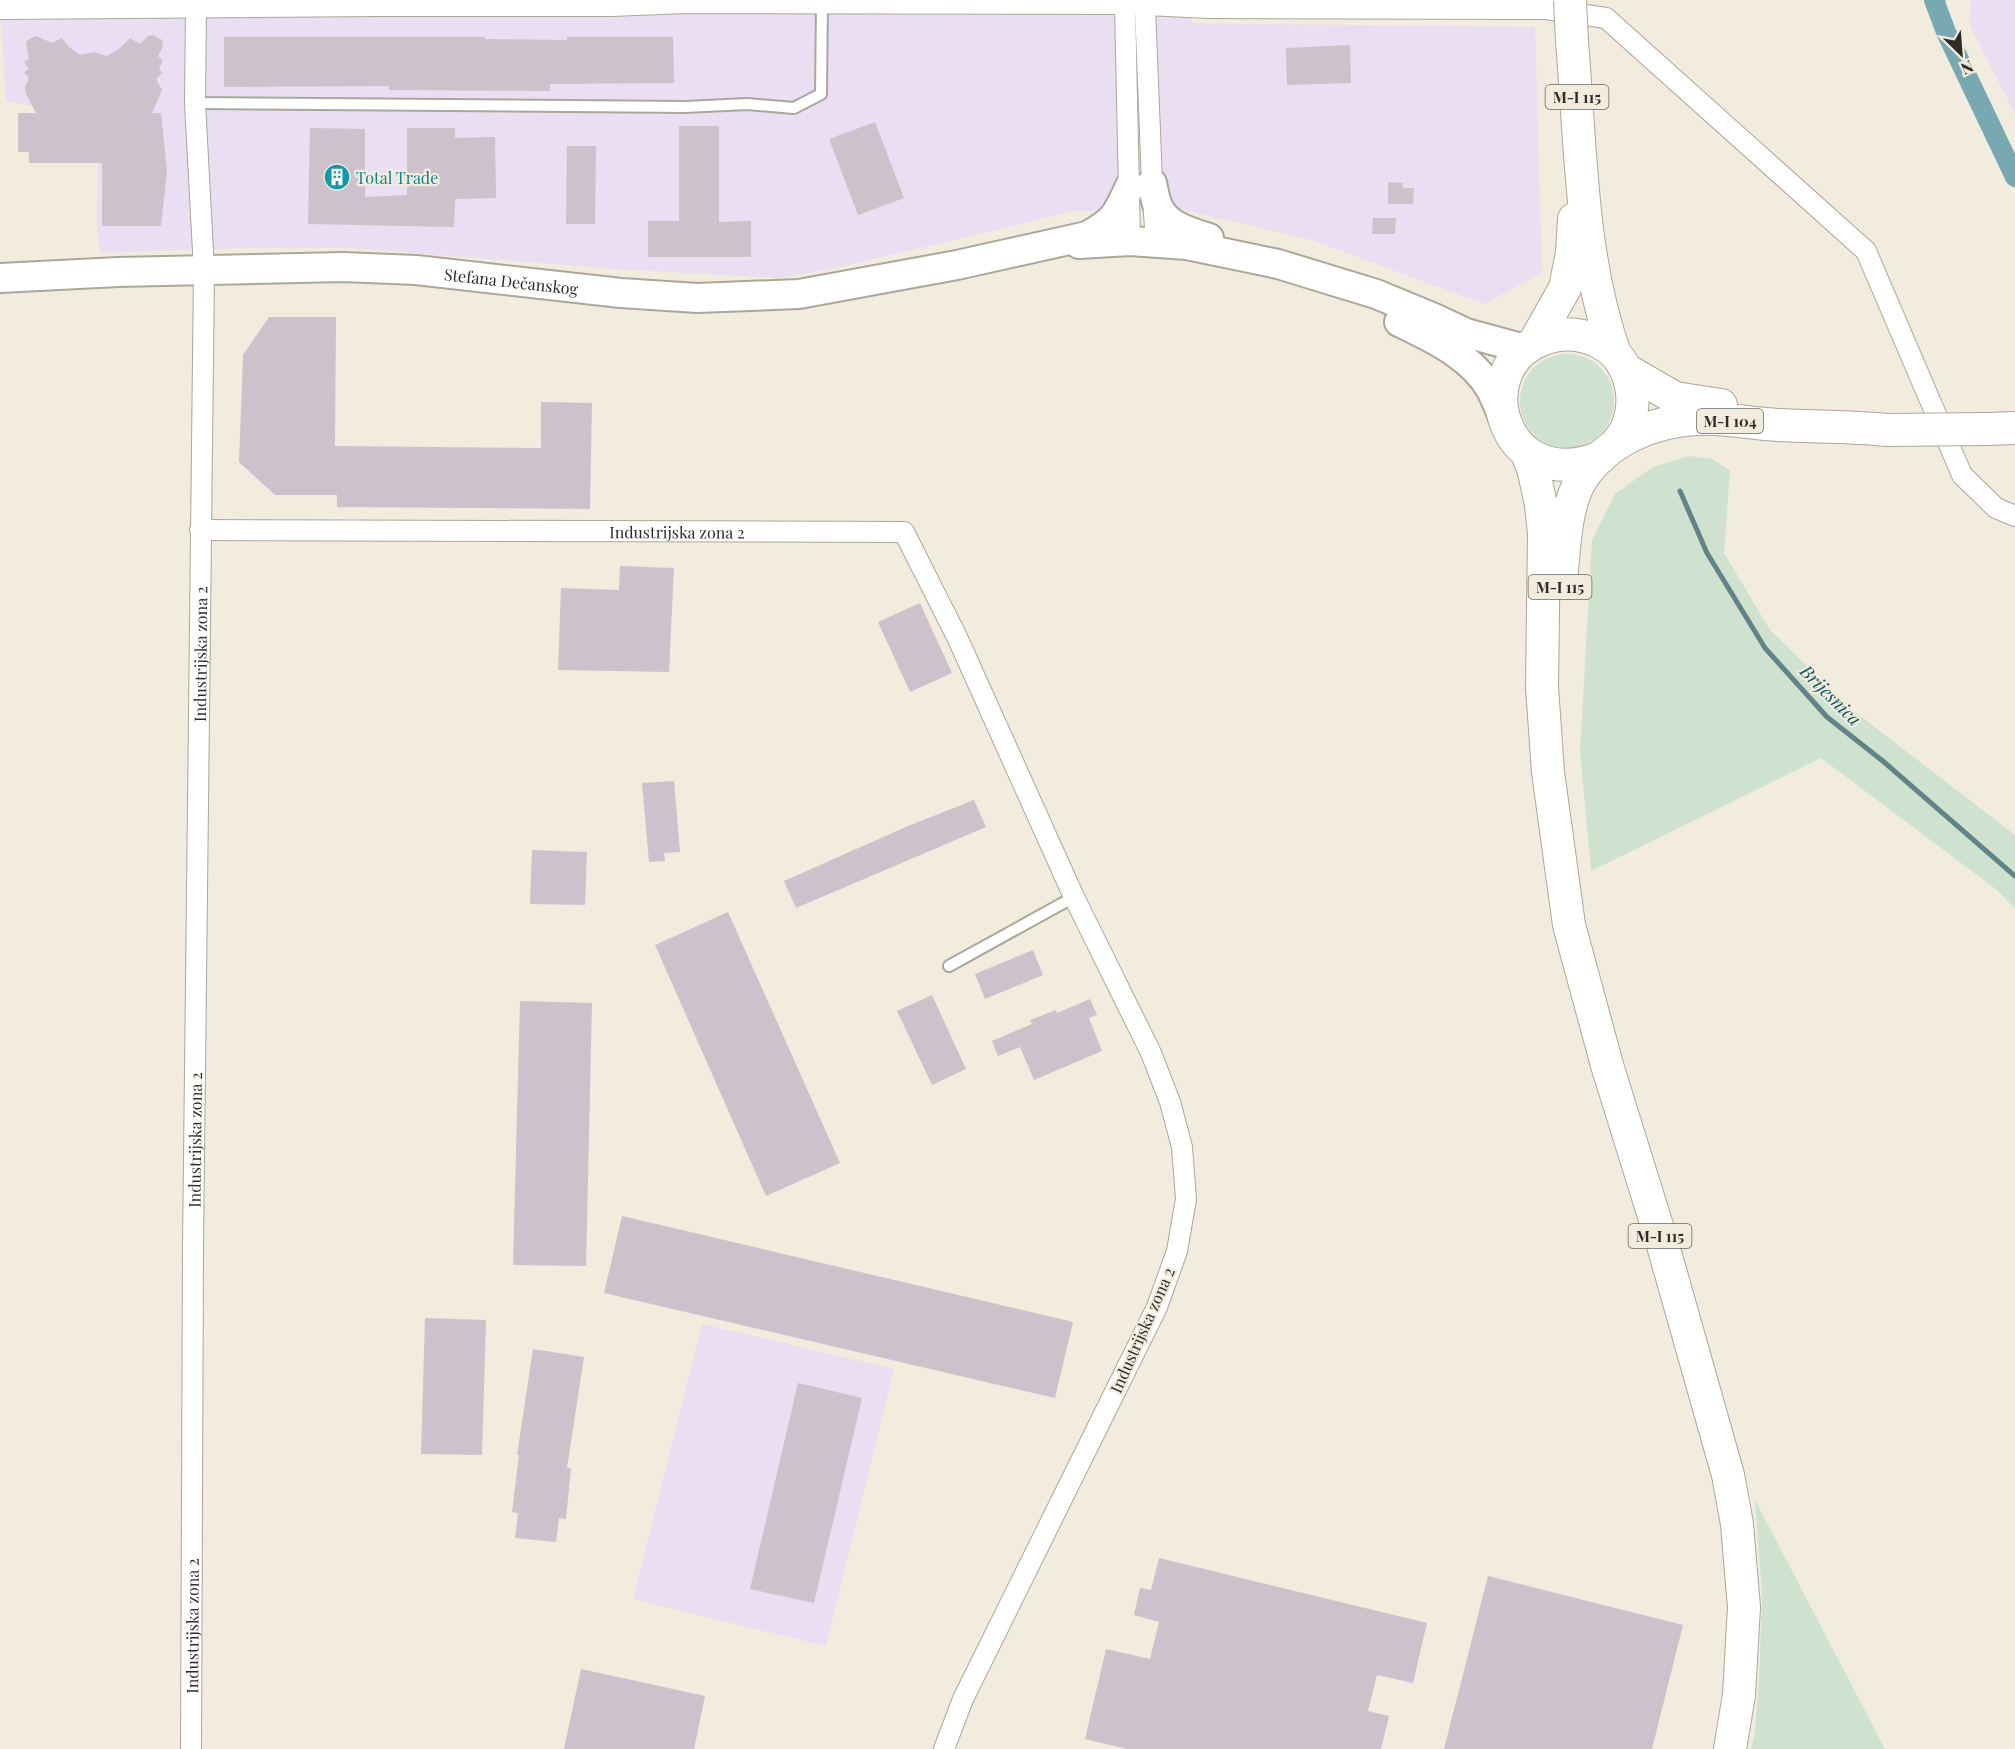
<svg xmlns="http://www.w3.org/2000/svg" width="2015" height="1749" font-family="'Playfair Display',serif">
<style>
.commercial{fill:#e9def2}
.green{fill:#cfe2cf}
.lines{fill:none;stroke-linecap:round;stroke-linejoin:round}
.stream{stroke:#628489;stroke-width:5}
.canal{stroke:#78a9b3;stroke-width:20}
.building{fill:#cdc1cb}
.service-casing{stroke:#aba799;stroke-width:14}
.minor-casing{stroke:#aba799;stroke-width:22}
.secondary-casing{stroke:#aba799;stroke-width:32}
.primary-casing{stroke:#aba799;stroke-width:34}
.service{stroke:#fff;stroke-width:10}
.minor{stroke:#fff;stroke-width:20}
.secondary{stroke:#fff;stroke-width:28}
.primary{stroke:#fff;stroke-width:32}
.primary-bridge-casing{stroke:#aba799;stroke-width:34;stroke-linecap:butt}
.primary-bridge{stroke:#fff;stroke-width:32}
.labels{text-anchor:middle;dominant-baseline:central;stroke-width:4.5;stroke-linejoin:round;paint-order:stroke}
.shield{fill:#f1ecde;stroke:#68665e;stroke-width:1.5}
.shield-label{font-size:15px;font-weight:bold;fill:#2e2c27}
.culture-label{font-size:16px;fill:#0d838f;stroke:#f1ecde;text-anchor:start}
.street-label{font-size:16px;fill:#2e2c27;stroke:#f1ecde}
.water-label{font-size:18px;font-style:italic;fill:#0b535f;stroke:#f1ecde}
</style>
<rect width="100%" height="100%" fill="#f1ecde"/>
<!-- commercial -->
<path class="commercial" d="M0 0H1192V23L1535 27 1542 273 1484 304 1312 240 1183 210 1074 211 845 266 780 278 614 269 352 248H245L101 253 97 232 98 169 95 108H45L6 101Z
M1971 0H2015V114L1970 26Z
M702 1324 894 1369 826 1646 633 1599Z"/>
<!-- green -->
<path class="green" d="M1520 401a47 47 0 1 1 94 0a47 47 0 1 1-94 0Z
M1689 456 1713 459 1730 471 1724 553 1770 630 1850 708 2015 835V909L1997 890 1821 758 1591 871 1580 752 1592 540 1615 494 1653 467Z
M1755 1500 1885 1749H1751L1755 1732 1759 1681 1762 1595Z"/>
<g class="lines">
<!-- stream -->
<path class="stream" d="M1940 12 1943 0
M1680 491 1707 553 1765 648 1827 717 1884 762 2015 876"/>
<!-- canal -->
<path class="canal" d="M1934 0 1946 32 2015 177"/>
</g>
<!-- building -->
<path class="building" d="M153 35 162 40 163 46 158 56 163 60 159 69 162 73 156 79 162 90 152 113H161L167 171 161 226H102V163H29V152H18V113H36L25 92V87L29 78 24 72 29 69 24 62 29 59 26 43 28 40 36 36 52 43 62 38 69 47 80 55 94 52 107 56 119 49 130 38 140 44 148 36Z
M224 37H485V39L567 40V37H673L674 83 550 84V91L389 90V86L224 87Z
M1350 45 1351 83 1287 85 1286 48Z
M875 122 904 198 858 215 829 139Z
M679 126H719V222L751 221V257H648V221H679Z
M310 128 365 129V197L407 195V128H455V138L495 137 496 198 455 199 454 227 308 224Z
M567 146H596L595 224H566Z
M1388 182 1403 183V188H1414L1413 204H1388Z
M1373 218H1396L1395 234H1372Z
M269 317H336L335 446 541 448V402L592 403 590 509 337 507V495H275L239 462 243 355Z
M620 566 674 568 669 672 558 670 561 588 619 590Z
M920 603 952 673 910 692 878 622Z
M674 781 680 852 664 853 665 861 649 862 642 783Z
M974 800 986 827 796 908 784 881 908 826Z
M532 850 587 852 585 905 530 904Z
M728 912 840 1163 766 1196 655 945Z
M1033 950 1043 975 985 999 975 974Z
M932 995 966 1069 932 1085 897 1011Z
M1090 999 1097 1015 1089 1018 1102 1051 1034 1080 1020 1047 998 1056 992 1041 1032 1024 1030 1020 1056 1010 1057 1013Z
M520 1001 592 1003 586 1266 513 1265Z
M622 1216 1073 1322 1055 1398 604 1293Z
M425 1318 486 1320 482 1455 421 1454Z
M533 1349 584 1357 567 1468H571L566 1519 559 1518 556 1542 515 1538 518 1513 512 1512 519 1455H517Z
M798 1383 862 1398 814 1603 750 1589Z
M1159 1558 1427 1623 1413 1683 1377 1675 1368 1711 1389 1716 1381 1749H1127L1085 1739 1106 1649 1150 1659 1159 1622 1134 1615 1140 1588 1151 1590Z
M1488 1576 1683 1625 1652 1749H1444Z
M581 1669 705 1696 694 1749H564Z"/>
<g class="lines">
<defs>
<path id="service" d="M195 103 685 107 747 104 794 108 821 94 822 3
M949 966 1074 897"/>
<g id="minor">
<path d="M1125 4 1130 241"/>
<path d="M1145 6 1152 183 1156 243"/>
<path d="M0 9 377 6H611L684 3 1125 4 1210 8 1546 9 1606 18 1866 251 1962 475 1996 508 2015 516"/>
<path id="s1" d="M200 530 904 532 957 637 1074 897 1151 1053 1170 1102 1182 1147 1186 1199 1177 1251 1157 1307 963 1699 944 1749"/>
<path id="s2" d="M191 1749 193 1248 204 270 195 103 196 9"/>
</g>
<g id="secondary">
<path d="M1152 183C1154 191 1155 200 1158 206 1166 226 1190 232 1209 238"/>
<path d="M1079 244 1130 241 1187 245 1278 264 1376 294 1434 318 1466 333 1525 349"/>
<path id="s3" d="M0 278 118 272 343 267 416 270 621 293 697 298 799 294 957 265 1087 236C1116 220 1117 214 1130 186"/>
<path d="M1399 322C1432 338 1472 356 1491 390 1496 400 1500 410 1504 420"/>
</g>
<path id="primary" d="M1572 42C1581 146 1580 255 1615 354
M1534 343 1565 288 1572 253 1574 219
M1625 369 1675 398 1721 405
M1988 429 2015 428
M1527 453 1534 472 1541 505 1544 534 1542 687 1548 772 1569 925 1607 1065 1662 1242 1728 1475 1737 1524 1744 1607 1739 1695 1730 1749
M1601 457C1504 497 1466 370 1541 340 1560 332 1580 333 1599 342 1629 357 1639 395 1628 425 1626 432 1620 438 1616 444
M1561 582C1564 552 1565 506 1581 480 1606 441 1652 421 1697 419 1724 417 1752 424 1778 425 1815 427 1851 426 1887 430"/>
</defs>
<!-- service casing -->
<use href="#service" class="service-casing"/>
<!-- minor casing -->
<use href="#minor" class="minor-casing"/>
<!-- secondary casing -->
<use href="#secondary" class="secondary-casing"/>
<!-- primary casing -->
<use href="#primary" class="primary-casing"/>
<!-- service -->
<use href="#service" class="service"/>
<!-- minor -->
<use href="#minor" class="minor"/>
<!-- secondary -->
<use href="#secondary" class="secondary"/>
<!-- primary -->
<use href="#primary" class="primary"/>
<defs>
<path id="primary-bridge" d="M1570 0 1572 42
M1887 430 1988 429"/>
</defs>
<!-- primary-bridge casing -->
<use href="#primary-bridge" class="primary-bridge-casing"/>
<!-- primary-bridge -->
<use href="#primary-bridge" class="primary-bridge"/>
</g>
<!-- icons -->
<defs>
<symbol id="building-disc" viewBox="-11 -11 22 22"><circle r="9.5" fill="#0f9aa8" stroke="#f1ecde"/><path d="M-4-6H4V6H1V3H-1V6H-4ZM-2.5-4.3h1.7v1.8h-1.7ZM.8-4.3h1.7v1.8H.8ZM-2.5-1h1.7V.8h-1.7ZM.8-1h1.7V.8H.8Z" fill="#fff"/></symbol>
</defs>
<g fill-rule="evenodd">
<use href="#building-disc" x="322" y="162" width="30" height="30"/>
</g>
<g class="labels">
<!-- shield labels -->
<g class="shield">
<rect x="1545.5" y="85" width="63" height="24" rx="4.5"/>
<rect x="1697" y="409" width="66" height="24" rx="4.5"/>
<rect x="1528.5" y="575" width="63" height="24" rx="4.5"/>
<rect x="1628.5" y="1224" width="63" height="24" rx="4.5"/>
</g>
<g class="shield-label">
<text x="1577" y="97">M-I 115</text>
<text x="1730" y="421">M-I 104</text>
<text x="1560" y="587">M-I 115</text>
<text x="1660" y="1236">M-I 115</text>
</g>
<!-- culture labels -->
<g class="culture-label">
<text x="356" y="177">Total Trade</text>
</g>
<!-- street labels -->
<g class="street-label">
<text stroke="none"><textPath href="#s3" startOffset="512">Stefana Dečanskog</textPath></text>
<text stroke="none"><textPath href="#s1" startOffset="477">Industrijska zona 2</textPath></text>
<text stroke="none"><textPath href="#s2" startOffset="1095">Industrijska zona 2</textPath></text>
<text stroke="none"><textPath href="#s2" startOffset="609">Industrijska zona 2</textPath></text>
<text transform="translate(1142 1330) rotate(-66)">Industrijska zona 2</text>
<text stroke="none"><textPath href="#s2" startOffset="123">Industrijska zona 2</textPath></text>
</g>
<!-- water labels -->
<g class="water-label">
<text transform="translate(1831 695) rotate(45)">Brijesnica</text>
</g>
</g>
<!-- north arrow -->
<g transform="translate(1961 54) rotate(155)" stroke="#f1ecde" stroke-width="4.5" paint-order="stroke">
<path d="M0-4.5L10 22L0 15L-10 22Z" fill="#2e2c27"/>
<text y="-9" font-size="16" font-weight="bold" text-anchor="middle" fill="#2e2c27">N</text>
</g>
</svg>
